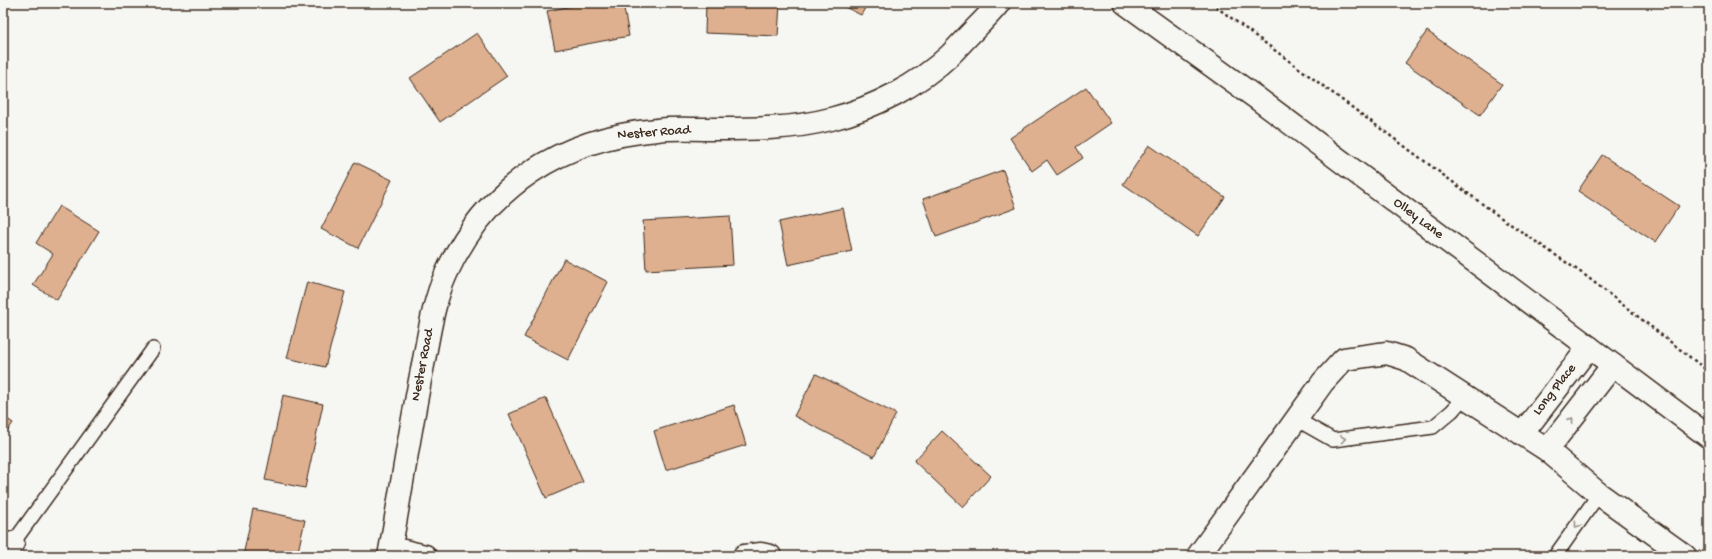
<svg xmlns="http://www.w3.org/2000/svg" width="1712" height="559" font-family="'Gochi Hand',sans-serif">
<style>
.building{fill:#deb08f;stroke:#3b2a1e}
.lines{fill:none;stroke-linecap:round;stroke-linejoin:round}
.service-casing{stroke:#3b2a1e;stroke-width:16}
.minor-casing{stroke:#3b2a1e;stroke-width:25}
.secondary-casing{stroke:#3b2a1e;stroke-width:25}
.path{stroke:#3b2a1e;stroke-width:2.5;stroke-dasharray:3 3;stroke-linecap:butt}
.service{stroke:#f6f6f2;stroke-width:13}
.minor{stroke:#f6f6f2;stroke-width:22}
.secondary{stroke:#f6f6f2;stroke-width:22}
.oneway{stroke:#989088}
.labels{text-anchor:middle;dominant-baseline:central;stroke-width:3.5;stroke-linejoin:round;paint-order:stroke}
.street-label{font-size:14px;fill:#3b2a1e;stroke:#f6f6f2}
</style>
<rect width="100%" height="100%" fill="#f6f6f2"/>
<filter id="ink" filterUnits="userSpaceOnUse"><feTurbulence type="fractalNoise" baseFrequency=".025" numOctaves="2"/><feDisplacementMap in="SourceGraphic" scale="8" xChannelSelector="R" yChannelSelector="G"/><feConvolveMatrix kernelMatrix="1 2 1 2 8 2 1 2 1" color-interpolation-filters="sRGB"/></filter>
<g filter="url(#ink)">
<!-- building -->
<path class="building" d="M587 3H623L629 36 555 50 547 11Z
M706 3H780L778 36 705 33Z
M837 3H868L861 15Z
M1427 31 1502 84 1480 115 1405 63Z
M477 33 507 76 440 122 410 78Z
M1086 87 1111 123 1076 147 1083 158 1057 175 1047 160 1032 171 1010 138Z
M1149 145 1225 197 1198 236 1123 184Z
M1602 155 1679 206 1655 242 1578 191Z
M355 162 392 180 358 248 321 229Z
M1003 170 1016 208 936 237 923 199Z
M59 206 99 231 57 300 33 285 53 254 36 243Z
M843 208 852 251 788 265 779 222Z
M730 216 733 265 646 270 643 221Z
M564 259 608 282 568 360 524 337Z
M307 282 345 292 325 367 287 358Z
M816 374 896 414 874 457 794 416Z
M283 395 323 404 305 488 265 480Z
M546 398 583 482 546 498 509 414Z
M734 405 746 445 666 470 654 431Z
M3 416 13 423 3 437Z
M942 431 991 476 963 507 914 461Z
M253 509 305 520 297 556H243Z"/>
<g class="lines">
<defs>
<path id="service" d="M1296 419 1333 440 1433 427 1452 411 1465 396
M13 543 153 349
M1555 556 1599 494"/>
<path id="minor" d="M1522 434 1589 347
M1547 450 1613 365
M391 548 425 556
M3 556 13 543
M389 556C401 493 410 429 423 365 429 334 433 303 446 274 486 186 562 138 657 130 672 128 688 129 704 129 746 129 789 130 831 119 874 108 918 85 950 55 958 47 965 39 973 31 982 22 991 13 999 3
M744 556 761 554 770 556
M1198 556 1323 382 1344 359 1387 353 1406 359 1547 450 1599 494 1685 556"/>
<path id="secondary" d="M1125 3 1258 99 1709 437"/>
</defs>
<!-- service casing -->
<use href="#service" class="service-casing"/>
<!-- minor casing -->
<use href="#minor" class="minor-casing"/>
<!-- secondary casing -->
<use href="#secondary" class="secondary-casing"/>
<!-- path -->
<path class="path" d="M1211 3 1500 217 1586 276 1709 372"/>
<!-- service -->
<use href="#service" class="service"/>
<!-- minor -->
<use href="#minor" class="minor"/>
<!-- secondary -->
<use href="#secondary" class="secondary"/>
</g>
<!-- one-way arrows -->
<defs><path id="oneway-chevron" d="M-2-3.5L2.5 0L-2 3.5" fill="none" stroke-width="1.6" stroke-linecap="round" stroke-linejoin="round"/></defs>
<g class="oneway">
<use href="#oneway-chevron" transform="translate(1571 420) rotate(-52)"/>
<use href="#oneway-chevron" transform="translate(1343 439) rotate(-7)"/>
<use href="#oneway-chevron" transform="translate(1577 525) rotate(126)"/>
</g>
</g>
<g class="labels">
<!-- street labels -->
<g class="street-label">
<text transform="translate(654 133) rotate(-4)">Nester Road</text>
<text transform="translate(1418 219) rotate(37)">Olley Lane</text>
<text transform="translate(423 365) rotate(-79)">Nester Road</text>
<text transform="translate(1555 390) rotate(-52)">Long Place</text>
</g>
</g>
<!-- margin -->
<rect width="1712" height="559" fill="none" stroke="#f6f6f2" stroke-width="16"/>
<rect x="8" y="8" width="1696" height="543" fill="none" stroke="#3b2a1e" stroke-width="1.5" filter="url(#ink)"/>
</svg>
